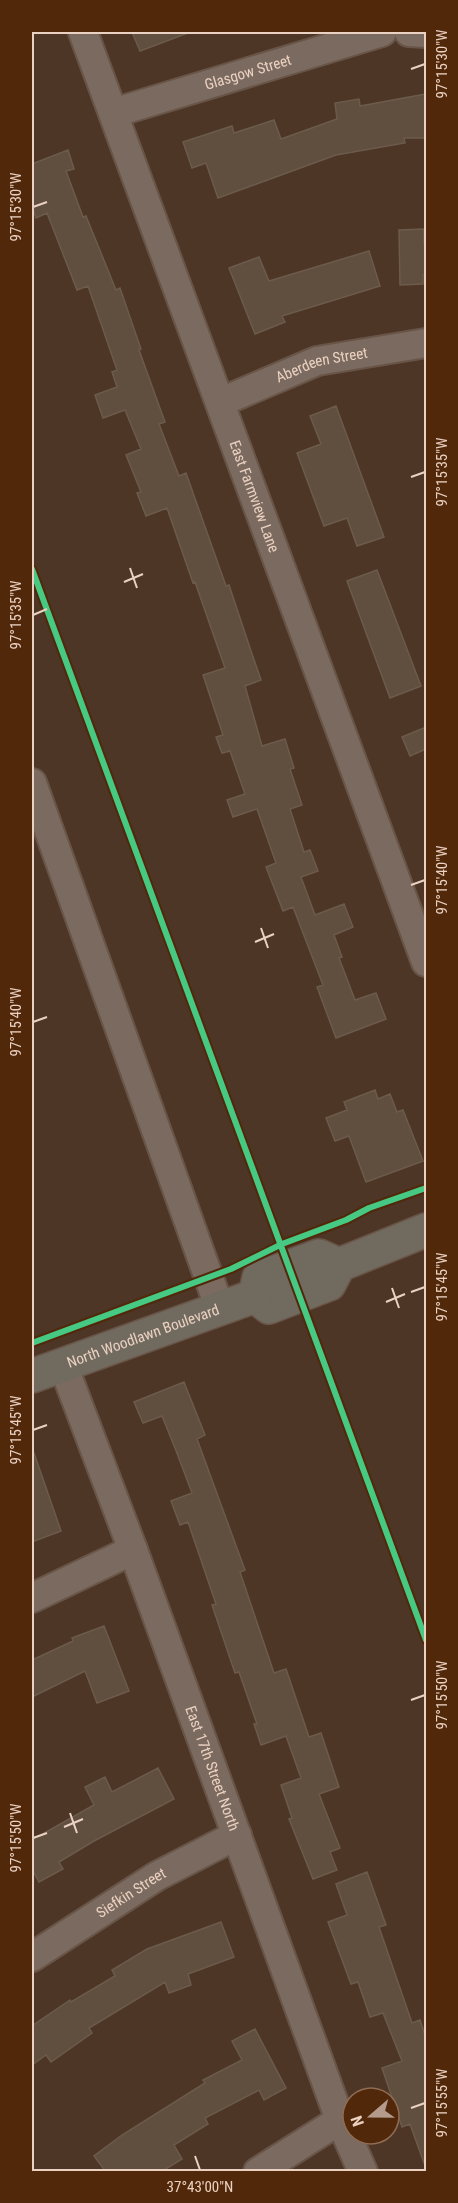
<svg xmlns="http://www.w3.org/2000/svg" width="458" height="2203" font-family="'Roboto Condensed',sans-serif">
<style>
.building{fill:#604e3e;stroke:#6c5b4b;stroke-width:1.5}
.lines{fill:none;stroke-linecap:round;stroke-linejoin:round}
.minor-casing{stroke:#695548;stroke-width:32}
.major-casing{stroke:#695548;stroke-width:36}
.minor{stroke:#7b6a5f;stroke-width:28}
.major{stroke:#716a5f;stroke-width:33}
.cycleway-casing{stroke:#52280a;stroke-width:10}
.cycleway{stroke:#46c982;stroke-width:6}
.ticks{fill:none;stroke:#ebd1c1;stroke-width:2}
.labels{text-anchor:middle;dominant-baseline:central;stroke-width:6;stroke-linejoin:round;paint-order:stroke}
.street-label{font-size:15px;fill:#ebd1c1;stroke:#52280a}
.neatline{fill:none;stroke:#ebd1c1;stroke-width:2}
.ticks-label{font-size:15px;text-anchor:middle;fill:#ebd1c1}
</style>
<rect width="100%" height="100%" fill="#4d3626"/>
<!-- building -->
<path class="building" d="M132 32H188V33L140 51Z
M426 94V138H404L405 143 336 155 218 198 206 163 192 168 183 142 232 126 234 133 274 120 281 139 337 119 335 103 359 99 360 106Z
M68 150 74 169 66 171 83 217 86 216 116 290 120 288 141 349 139 350 165 422 159 424 179 476 186 473 226 586 229 585 250 648 261 680 245 686 262 746 285 739 294 768 290 769 302 805 290 809 304 852 310 850 318 871 301 877 315 915 344 904 353 927 334 935 342 957 339 958 355 1000 376 993 386 1019 336 1038 317 987 323 985 293 907 283 911 266 867 276 863 257 809 233 817 227 800 245 794 230 751 222 753 216 737 223 735 203 675 225 668 195 582 193 583 167 508 146 516 137 493 141 492 126 455 141 449 125 410 103 418 95 395 117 387 112 372 117 370 88 286 77 290 47 213 36 218 32 206V164Z
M424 229V244H426V275H423V284L400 285 399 230Z
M369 251 380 286 282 316 285 322 255 334 229 268 259 257 269 281Z
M336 406 384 537 357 546 347 518 324 526 297 453 321 444 310 416Z
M377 570 421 686 390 698 347 581Z
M426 727V749L410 756 402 737Z
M375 1090 378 1099 390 1094 397 1112 403 1110 423 1161 366 1182 349 1136 335 1141 326 1118 347 1110 344 1102Z
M184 1382 205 1435 197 1439 245 1570 240 1572 274 1673 286 1669 309 1737 321 1733 339 1787 319 1794 340 1848 330 1852 337 1870 313 1879 289 1819 292 1818 281 1785 301 1778 286 1736 261 1745 254 1724H257L239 1672 235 1673 212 1605 216 1604 188 1522 180 1525 171 1501 192 1493 175 1448 162 1416 143 1423 134 1402Z
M32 1453H34L61 1531 32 1542Z
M104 1626 129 1691 97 1703 85 1671 32 1697V1660L73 1641 72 1638Z
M158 1768 174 1799 94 1841 59 1862 63 1869 39 1882 32 1869V1840L94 1805 85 1787 105 1777 112 1792Z
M367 1872 386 1925 379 1927 412 2023 420 2020 426 2038V2163H424L410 2124 402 2127 382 2068 402 2061 383 2013 370 2017 358 1982 351 1984 328 1922 347 1915 336 1884Z
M221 1922 234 1957 188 1974 191 1985 169 1993 165 1982 89 2028 92 2033 51 2062 46 2055 32 2065V2026L70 2000 71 2002 115 1976 112 1970 147 1949Z
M255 2029 286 2088 264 2100 259 2090 205 2118 208 2124 174 2145 182 2159 161 2172H106L94 2156 122 2135 205 2083 203 2080 242 2060 232 2041Z"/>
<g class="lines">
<defs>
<g id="minor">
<path id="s1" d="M83 32 426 962"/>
<path d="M409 32 426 33"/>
<path id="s2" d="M113 113 382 32"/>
<path id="s3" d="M221 402 317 361 426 343"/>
<path d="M32 783 220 1309"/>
<path id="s4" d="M63 1365 133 1550 340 2120 363 2172"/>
<path d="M32 1598 133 1550"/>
<path id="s5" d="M32 1957 157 1876 237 1835"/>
<path d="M258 2172 340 2120"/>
</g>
<g id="major">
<path d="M255 1296 269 1307 329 1284 339 1265 426 1230"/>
<path d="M255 1296 259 1278 319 1256 339 1265"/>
<path id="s6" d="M32 1376 255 1296"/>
</g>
</defs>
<!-- minor casing -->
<use href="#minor" class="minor-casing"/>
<!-- major casing -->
<use href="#major" class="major-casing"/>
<!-- minor -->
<use href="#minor" class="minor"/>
<!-- major -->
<use href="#major" class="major"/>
<defs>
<path id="cycleway" d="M32 569 426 1640
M32 1343 231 1269 282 1244 346 1220 369 1208 426 1188"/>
</defs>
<!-- cycleway casing -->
<use href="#cycleway" class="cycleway-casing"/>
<!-- cycleway -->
<use href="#cycleway" class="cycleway"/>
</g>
<!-- ticks -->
<path class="ticks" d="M411 69 425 64M33 207 47 202M411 477 425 472M130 568 137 588M124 582 143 574M33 615 47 609M411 885 425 880M261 928 268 948M255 942 274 934M33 1022 47 1017M392 1288 399 1308M411 1292 425 1287M386 1302 405 1294M33 1430 47 1425M411 1700 425 1695M70 1813 77 1833M64 1827 83 1819M33 1838 47 1833M411 2108 425 2103M195 2156 200 2170"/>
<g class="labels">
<!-- street labels -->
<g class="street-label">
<text stroke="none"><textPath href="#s2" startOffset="141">Glasgow Street</textPath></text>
<text stroke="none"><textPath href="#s3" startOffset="108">Aberdeen Street</textPath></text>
<text stroke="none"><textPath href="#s1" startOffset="495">East Farmview Lane</textPath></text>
<text stroke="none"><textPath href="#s6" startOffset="118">North Woodlawn Boulevard</textPath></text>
<text stroke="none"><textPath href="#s4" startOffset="430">East 17th Street North</textPath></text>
<text stroke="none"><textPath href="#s5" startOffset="118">Siefkin Street</textPath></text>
</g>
</g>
<!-- border -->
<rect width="458" height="2203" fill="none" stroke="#52280a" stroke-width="66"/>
<!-- north arrow -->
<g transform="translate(371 2116) rotate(250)"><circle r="28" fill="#52280a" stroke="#8f6c53" stroke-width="1.5"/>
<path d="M0-4.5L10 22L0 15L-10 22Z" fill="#b49b8b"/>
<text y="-9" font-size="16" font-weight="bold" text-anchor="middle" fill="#ebd1c1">N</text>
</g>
<rect x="33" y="33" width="392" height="2137" class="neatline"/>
<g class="ticks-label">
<text transform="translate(442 64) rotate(-90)" y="5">97°15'30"W</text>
<text transform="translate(16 207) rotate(-90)" y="5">97°15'30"W</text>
<text transform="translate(442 472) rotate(-90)" y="5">97°15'35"W</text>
<text transform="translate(16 615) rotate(-90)" y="5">97°15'35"W</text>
<text transform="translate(442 880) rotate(-90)" y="5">97°15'40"W</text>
<text transform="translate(16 1022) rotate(-90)" y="5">97°15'40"W</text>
<text transform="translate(442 1287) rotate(-90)" y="5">97°15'45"W</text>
<text transform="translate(16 1430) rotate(-90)" y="5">97°15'45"W</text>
<text transform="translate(442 1695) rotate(-90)" y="5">97°15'50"W</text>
<text transform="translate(16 1838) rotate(-90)" y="5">97°15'50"W</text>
<text transform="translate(442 2103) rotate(-90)" y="5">97°15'55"W</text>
<text x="200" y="2192">37°43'00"N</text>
</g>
</svg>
